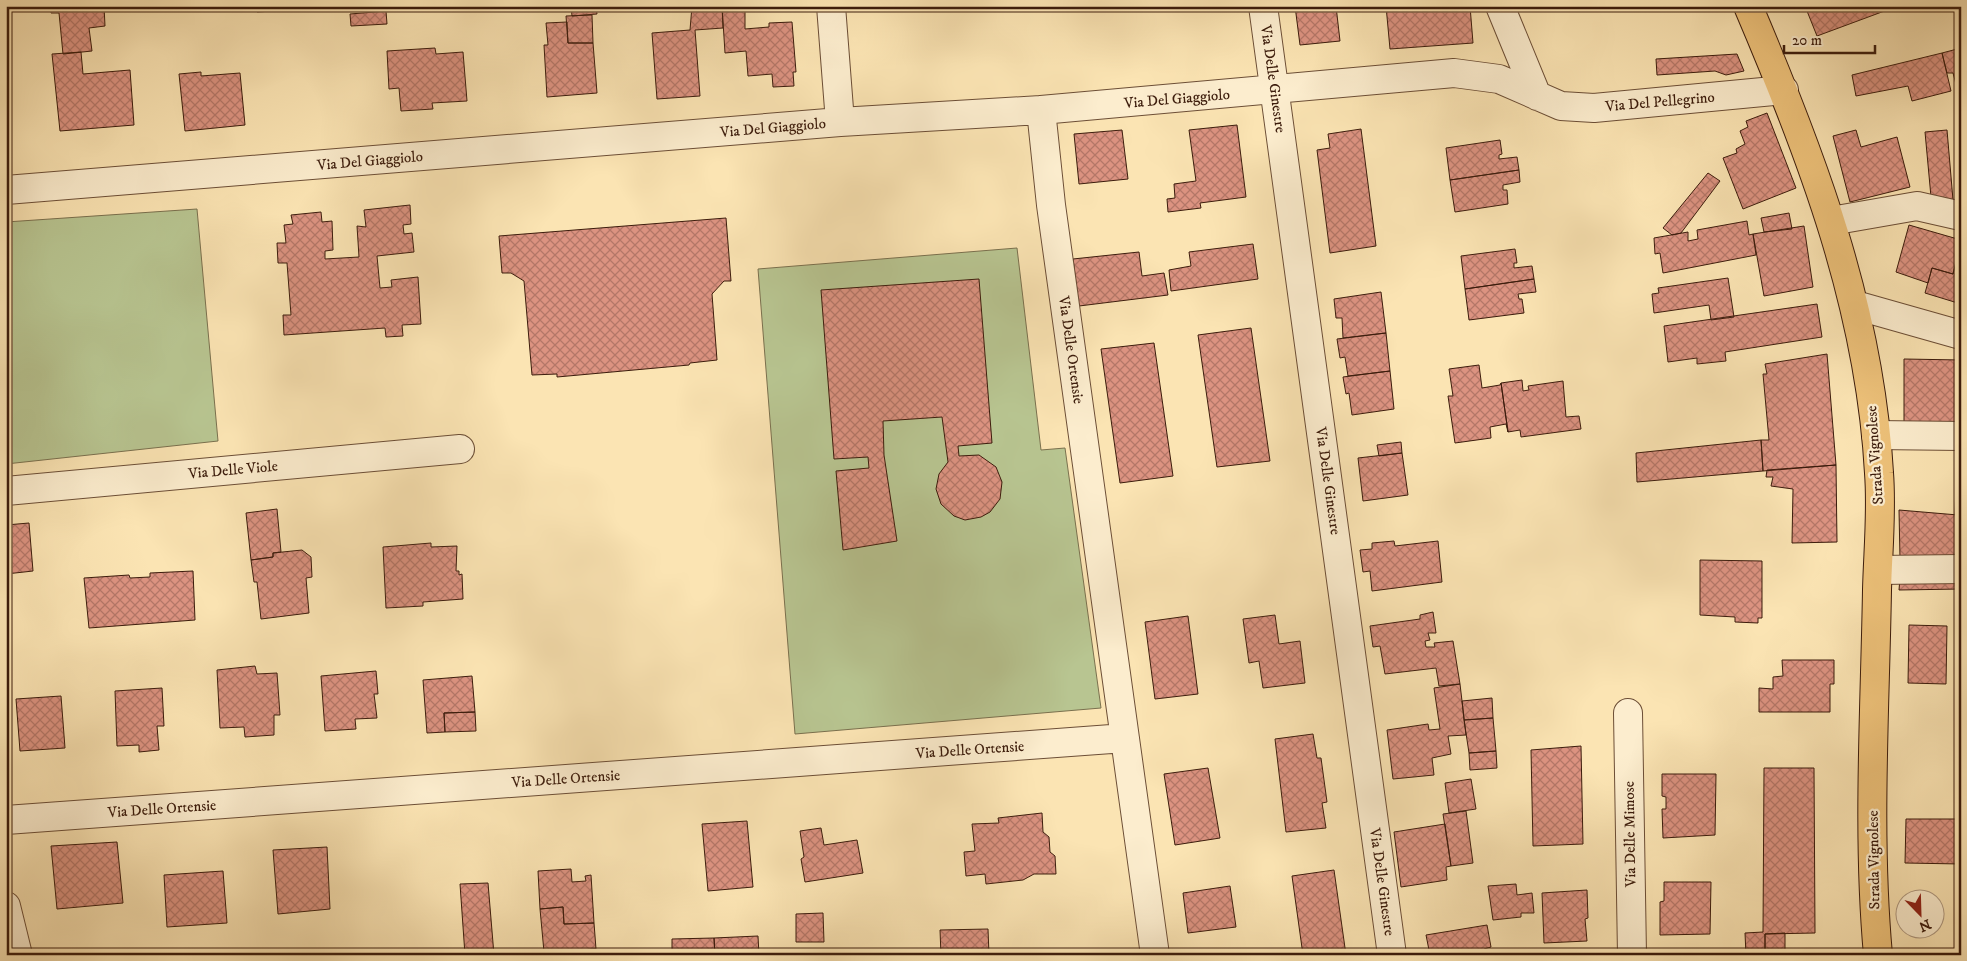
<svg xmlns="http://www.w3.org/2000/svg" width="1967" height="961" font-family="'IM FELL DW Pica',serif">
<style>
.park{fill:#b8c591;stroke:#7a704e}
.building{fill:url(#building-cross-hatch);stroke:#3c1c0c}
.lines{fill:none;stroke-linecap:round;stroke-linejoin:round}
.minor-casing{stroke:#6c4e36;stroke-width:30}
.major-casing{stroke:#3c1c0c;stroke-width:30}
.minor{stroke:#fcedce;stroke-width:28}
.major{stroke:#eec27a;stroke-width:28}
.labels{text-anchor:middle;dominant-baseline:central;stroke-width:4.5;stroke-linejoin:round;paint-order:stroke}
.street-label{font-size:15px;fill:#3c1c0c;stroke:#fcedce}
</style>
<defs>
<pattern id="building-cross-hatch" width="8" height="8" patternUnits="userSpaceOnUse" patternTransform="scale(1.25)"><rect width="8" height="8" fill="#dc9381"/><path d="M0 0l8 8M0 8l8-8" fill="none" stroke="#b47768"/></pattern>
</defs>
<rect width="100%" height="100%" fill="#fbe4b3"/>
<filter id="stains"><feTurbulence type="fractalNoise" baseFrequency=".004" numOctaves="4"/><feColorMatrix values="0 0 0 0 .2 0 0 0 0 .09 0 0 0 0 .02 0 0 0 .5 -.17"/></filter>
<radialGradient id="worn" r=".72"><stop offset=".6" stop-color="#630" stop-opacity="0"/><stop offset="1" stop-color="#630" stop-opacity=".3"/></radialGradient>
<!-- park -->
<path class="park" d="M197 209 218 441 6 464V222Z
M1017 248 1041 450 1065 448 1101 708 795 734 758 269Z"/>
<!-- building -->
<path class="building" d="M37 6H104L105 26 89 28 92 51 63 54 59 13H51V9L37 10Z
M156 6H205V8L156 11Z
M257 6H307V9L257 12Z
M356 6H381L356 9Z
M571 6H596L597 14 572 16Z
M692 6H722L723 28 695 30 700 96 657 99 652 33 690 30Z
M722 6H745V29L769 27V23L792 22 796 72H793L794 86 773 87 772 74 748 76 746 51 725 53Z
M1295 6H1336L1340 41 1300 45Z
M1386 6H1470L1473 43 1390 49Z
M1805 6H1898L1817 36Z
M386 11 387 24 351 26 350 14Z
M592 15 593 43H568L566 16Z
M567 22 568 43H593L597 93 547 97 544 45H548L546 23Z
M435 48 436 54 463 52 467 101 432 103 433 109 401 111 399 88 389 89 387 51Z
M1961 48V103L1953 73H1947L1942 53Z
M81 52 83 74 130 70 134 125 60 131 52 54Z
M1942 53 1951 91 1912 101 1908 86 1856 96 1852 75Z
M1737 54 1744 71 1726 75 1715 71 1657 75 1656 59Z
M201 72V76L240 73 245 125 185 131 179 74Z
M1767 113 1796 188 1743 209 1723 158 1737 153 1736 149 1745 144 1740 131 1748 127 1746 121Z
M1237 125 1246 197 1200 203 1201 208 1168 212 1167 199 1175 198 1174 184 1196 181 1189 130Z
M1361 129 1376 246 1330 253 1317 150 1330 148 1328 134Z
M1122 130 1128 179 1079 184 1074 134Z
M1856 130 1861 147 1897 137 1910 187 1850 202 1833 136Z
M1947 130 1953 200 1931 197 1925 132Z
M1500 140 1502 154 1499 155V159L1517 157 1519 170 1450 180 1446 148Z
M1519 170 1520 182 1503 185V190H1507L1508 204 1455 212 1450 180Z
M1708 173 1720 181 1681 233 1672 235 1663 228Z
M410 205 411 224 403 225 404 234 412 233 414 252 377 256 380 288 392 287 391 280 418 277 421 324 402 325 403 336 386 337 385 328 284 335 283 315H291L287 263H278L277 243H286L284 225 293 224 291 215 321 212 322 222 332 221 333 250 325 251V259L359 257 357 226 366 227 364 210Z
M1789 213 1792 229 1764 232 1761 218Z
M726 218 731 281H724L712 294 717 360 690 363 689 365 557 377V374L532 375 524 281 511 273H502L499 236Z
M1747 221 1749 235 1753 234 1756 255 1663 273 1660 253 1655 254 1654 238 1688 232V241L1698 239 1697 230Z
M1909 225 1961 240 1953 274 1932 268 1928 283 1896 272Z
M1804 226 1813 287 1764 296 1753 234Z
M1253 244 1258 279 1171 291 1169 270 1191 266 1189 252Z
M1961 244V304L1925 293 1932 268 1953 274Z
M1515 249 1517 263H1514V268L1532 266 1534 279 1465 289 1461 256Z
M1139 252 1142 276 1164 273 1168 295 1079 306 1073 259Z
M1728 278 1734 317 1711 320 1709 305 1654 313 1652 294 1659 293 1658 288Z
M979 279 992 443 958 446 959 456 979 455 996 467 1002 482 1000 499 990 512 981 517 965 520 954 516 941 504 936 489 939 474 948 462 942 417 883 421 884 455 897 541 843 550 836 471 869 468 868 457 834 459 821 290Z
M1534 279 1536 292 1518 294 1519 299H1522L1524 313 1469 320 1465 289Z
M1381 292 1386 333 1343 338 1342 318H1336L1334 299Z
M1817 304 1822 337 1725 352 1726 361 1697 364V358L1668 362 1664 326Z
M1251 328 1270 461 1217 467 1198 335Z
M1386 333 1390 371 1348 376 1345 357 1340 358 1337 339Z
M1154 343 1173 476 1120 483 1101 349Z
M1827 354 1836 465 1763 471 1761 440H1769L1763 374H1767L1765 364Z
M1904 359 1961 360V423H1904Z
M1479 365 1482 388 1500 385 1501 383 1508 432 1506 424 1490 427 1491 438 1455 443 1448 396H1453L1449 369Z
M1390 371 1394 409 1352 415 1349 393 1346 394 1343 377Z
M1522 380 1523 391 1529 390 1528 386 1563 381 1566 417 1579 416 1581 429 1521 437 1520 430 1508 432 1501 383Z
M1761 440 1763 471 1637 482 1636 453Z
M1401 442 1402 453 1379 456 1377 445Z
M1402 453 1408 495 1363 501 1358 458Z
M1957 456H1961V515H1955Z
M1836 465 1837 542 1792 543 1793 489 1771 486 1773 477H1766L1767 470Z
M277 509 281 552 273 553V557L251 560 246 513Z
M1899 510 1958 515 1957 559H1900Z
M1958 515H1961V559H1957Z
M29 523 33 571 6 574V525Z
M1394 541 1395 546 1438 541 1442 582 1372 591 1370 571 1363 572 1360 550 1372 549V543Z
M431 543V547L457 546 456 571H459V575L462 574 463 599 423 602V606L386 608 383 547Z
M302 550 311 557 312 577 306 578 309 613 261 619 257 582H254L251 560 273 557V553Z
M1700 560 1762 561V618H1758V623L1735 622V617L1700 615Z
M193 571 195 620 89 628 84 578 129 575 130 578 150 577V573Z
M1900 578H1961V589L1899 590Z
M1958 595H1961V617H1958Z
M1433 612 1436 633H1428L1430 640 1425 641 1426 647H1435L1434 643 1453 641 1460 684 1439 686 1436 668 1385 674 1380 646 1373 647 1370 626 1420 619V615Z
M1275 615 1279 644 1300 641 1305 683 1263 688 1259 661 1249 663 1243 619Z
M1188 616 1198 694 1155 699 1145 622Z
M1909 625 1947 626 1946 684 1908 683Z
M1782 660H1834V684H1830V712H1759V688L1773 689V677L1783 676Z
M255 666 257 674 277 673 280 715H274V735L245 737 244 727 220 728 217 670Z
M376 671 378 694H374L377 718 355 719 356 729 325 731 321 676Z
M472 676 475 712 444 713 445 732 427 733 423 680Z
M1460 684 1466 735 1448 736 1451 754 1432 758 1434 775 1393 779 1387 730 1428 724 1429 730 1440 729 1434 688Z
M162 688 164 726H157L159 750 139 752V745L117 746 115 691Z
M61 696 65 748 20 751 16 699Z
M1492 698 1493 718 1464 720 1462 701Z
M475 712 476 731 445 732 444 713Z
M1493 718 1496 751 1469 753 1464 720Z
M1313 734 1317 758H1321L1327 802 1322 803 1326 828 1286 832 1275 739Z
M1581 746 1583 844 1533 846 1531 750Z
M1496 751 1497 768 1470 770 1469 753Z
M1208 768 1220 838 1175 845 1164 774Z
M1764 768H1814L1815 933 1765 934V955H1746L1745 933 1763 932Z
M1662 774H1716L1715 835 1663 838 1662 809H1666V797L1662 796Z
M1471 779 1476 809 1449 813 1445 783Z
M1466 811 1473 863 1451 866 1443 814Z
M1042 813 1043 832 1049 837 1050 852 1055 856 1056 874H1034L1023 880 986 884 985 874 966 876 964 852 975 851 972 824 999 823 998 818Z
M1906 819H1961V864L1905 863Z
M747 821 753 887 708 891 702 824Z
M1445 824 1451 866 1446 867 1447 880 1401 887 1394 832Z
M821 828 824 845 857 840 863 873 805 882 801 859 804 857 800 831Z
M117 842 123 903 57 909 51 846Z
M327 847 330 909 278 914 273 850Z
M571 869 572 882 586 881 585 876 591 875 594 923 564 924 563 907 540 909 538 871Z
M1334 870 1346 955H1303L1292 876Z
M223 871 227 923 167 927 164 875Z
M1664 882H1711L1710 934 1660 935V902L1664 901Z
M488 883 494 955H465L460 884Z
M1516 884 1517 895 1532 893 1534 913H1521V917L1493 920 1488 886Z
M1230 886 1236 927 1188 933 1183 893Z
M1587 890 1588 918 1585 919 1587 941 1544 943 1542 893Z
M563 907 564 924 594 923 596 949 544 952 540 909Z
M823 913 824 942H796V914Z
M1487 925 1491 947 1484 949 1485 955H1430L1426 935Z
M988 929 989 955H941L940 930Z
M1785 933V955H1765V934Z
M758 936 759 955H715L714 938Z
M714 938 715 955H672V939Z
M596 949 597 955H544V952Z
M838 954H885V955H838Z"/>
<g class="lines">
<defs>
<path id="minor" d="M831 6 840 122
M1263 6 1392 955
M1500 6 1537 96
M1041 110 1051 205 1155 955
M6 190 840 122 1041 110 1454 73 1499 79 1561 106 1594 108 1784 90
M1831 221 1917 206 1961 216
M1855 305 1961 335
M1876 435 1961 436
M6 491 460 449
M1878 570 1961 569
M1628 713 1632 955
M6 820 1125 738
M6 906 18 955"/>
<path id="major" d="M1748 6C1812 156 1870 308 1879 473 1882 511 1878 551 1877 590 1875 711 1867 834 1878 955"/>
</defs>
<!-- minor casing -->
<use href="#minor" class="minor-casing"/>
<!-- major casing -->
<use href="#major" class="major-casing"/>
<!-- minor -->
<use href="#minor" class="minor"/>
<!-- major -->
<use href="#major" class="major"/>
</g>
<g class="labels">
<!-- street labels -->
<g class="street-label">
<text transform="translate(1273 79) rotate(82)">Via Delle Ginestre</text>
<text transform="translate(1177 99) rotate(-5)">Via Del Giaggiolo</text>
<text transform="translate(1660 102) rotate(-5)">Via Del Pellegrino</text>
<text transform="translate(773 128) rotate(-5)">Via Del Giaggiolo</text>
<text transform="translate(370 161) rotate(-5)">Via Del Giaggiolo</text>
<text transform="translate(1071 350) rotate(82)">Via Delle Ortensie</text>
<text transform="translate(1875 455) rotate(-94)">Strada Vignolese</text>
<text transform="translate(233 470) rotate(-5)">Via Delle Viole</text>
<text transform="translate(1328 481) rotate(82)">Via Delle Ginestre</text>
<text transform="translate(970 750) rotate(-4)">Via Delle Ortensie</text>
<text transform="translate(566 779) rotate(-4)">Via Delle Ortensie</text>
<text transform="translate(162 809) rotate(-4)">Via Delle Ortensie</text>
<text transform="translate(1630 834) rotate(-91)">Via Delle Mimose</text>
<text transform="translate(1874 860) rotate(-91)">Strada Vignolese</text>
<text transform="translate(1382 882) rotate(82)">Via Delle Ginestre</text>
</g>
</g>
<!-- margin -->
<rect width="1967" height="961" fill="none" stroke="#fbe4b3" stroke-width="25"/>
<rect x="8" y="8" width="1952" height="946" fill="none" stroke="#3c1c0c" stroke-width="2.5"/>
<rect x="12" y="12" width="1942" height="936" fill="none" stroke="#3c1c0c"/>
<!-- north arrow -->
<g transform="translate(1920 914) rotate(157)"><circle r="24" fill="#fcedce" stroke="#af9980"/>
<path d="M0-4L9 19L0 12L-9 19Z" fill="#8f2418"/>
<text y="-8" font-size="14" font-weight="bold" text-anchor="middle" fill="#3c1c0c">N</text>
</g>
<!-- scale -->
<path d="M1784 45v8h91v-8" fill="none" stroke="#3c1c0c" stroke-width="2.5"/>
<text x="1792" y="45" font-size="15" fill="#3c1c0c" stroke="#fcedce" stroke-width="4" paint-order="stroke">20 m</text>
<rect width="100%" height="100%" filter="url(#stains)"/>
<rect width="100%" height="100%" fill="url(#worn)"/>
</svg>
